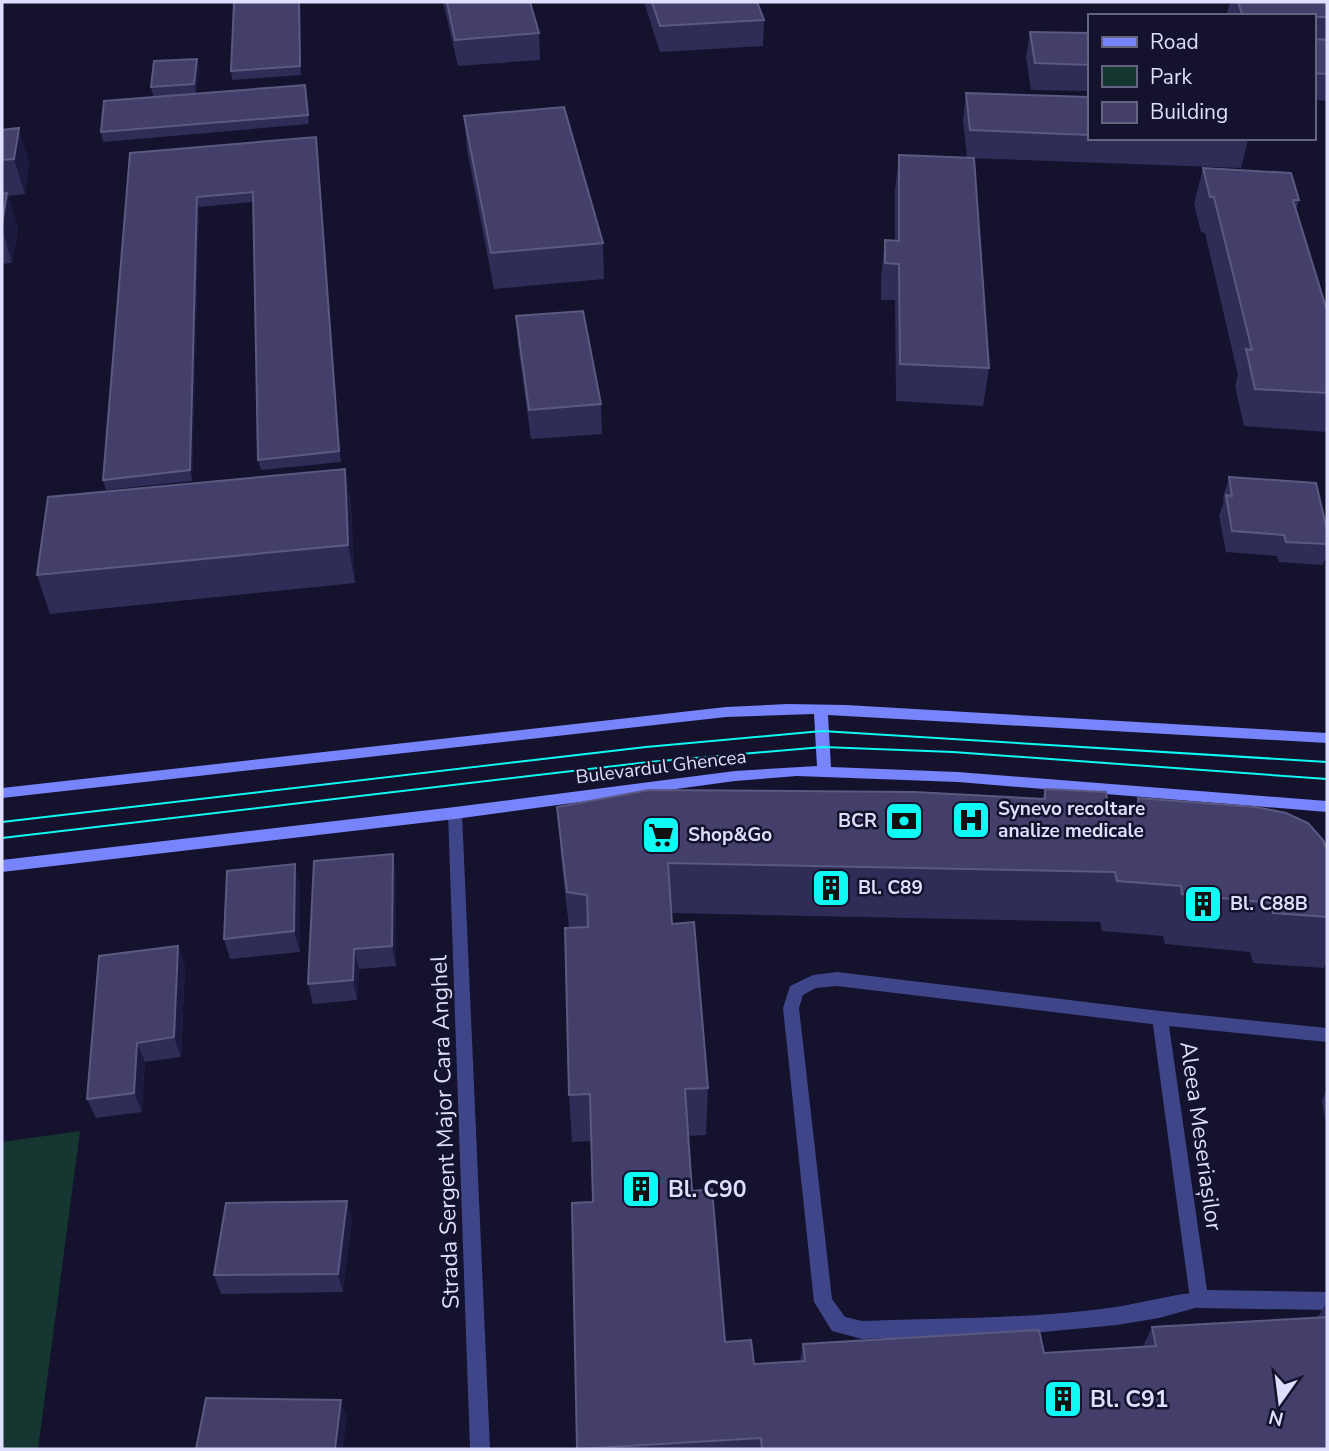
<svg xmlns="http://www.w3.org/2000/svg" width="1329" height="1451" font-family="'Nunito Sans',sans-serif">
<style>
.green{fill:#153631}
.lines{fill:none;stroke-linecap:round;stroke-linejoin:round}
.lane{fill:#3f4589;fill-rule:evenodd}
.street{fill:#3f4589;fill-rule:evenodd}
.secondary{fill:#7784fb;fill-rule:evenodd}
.tram{stroke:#0ff9f5;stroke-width:2}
.wall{fill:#302c58}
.shaded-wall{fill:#1d1a3f}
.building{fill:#433f6a;stroke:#5b5881;stroke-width:2}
.labels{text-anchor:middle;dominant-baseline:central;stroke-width:5;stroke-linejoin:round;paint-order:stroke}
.street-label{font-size:19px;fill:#dedefe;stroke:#14122c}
.poi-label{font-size:19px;font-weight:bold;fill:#dedefe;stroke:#14122c;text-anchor:start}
.near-street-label{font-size:23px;fill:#dedefe;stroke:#14122c}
.near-poi-label{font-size:23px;font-weight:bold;fill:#dedefe;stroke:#14122c;text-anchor:start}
</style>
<rect width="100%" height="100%" fill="#14122c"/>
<!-- green -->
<path class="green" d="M80 1131 38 1449H2V1142Z"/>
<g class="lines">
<!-- lane -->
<path class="lane" d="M837 972 1160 1011 1166 1013 1168 1018 1166 1023 1160 1025 837 986 816 988 803 995 799 1008 832 1299 845 1317 862 1321C947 1318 1032 1319 1116 1307 1133 1305 1195 1289 1206 1293L1208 1299 1206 1305 1159 1318 1117 1325 1032 1333 862 1339 832 1331 814 1302 783 1008 790 986 813 975Z"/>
<!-- street -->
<path class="street" d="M455 807 460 809 462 813 490 1449H470L448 813 450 809Z
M1160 1011 1327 1028V1042L1169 1026 1207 1290 1327 1292V1310L1199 1308 1192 1305 1190 1299 1152 1018 1154 1013Z"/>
<!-- secondary -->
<path class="secondary" d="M788 704 846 705 1327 733V743L828 715 831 767 958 772 1327 801V812L958 782 797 776 735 781 455 819 2 872V860L455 807 735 771 817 766 814 714 726 717 2 798V788L726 707Z"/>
<!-- tram -->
<path class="tram" d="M2 822 646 747 822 731 1327 762
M2 838 649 762 823 747 953 752 1327 779"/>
</g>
<!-- wall -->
<path class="wall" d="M234 2H300L301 75 232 80 231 71Z
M443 2H530L539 33 540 60 458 66Z
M644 2H757L764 20 763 46 660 52Z
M1230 2H1327V101L1313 100V16H1228L1227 13Z
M1030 32 1089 33V91L1031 90 1026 58Z
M199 68 196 93 305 85 309 124 103 142 101 132 153 96 151 87Z
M966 93 1089 97V138H1247L1248 140 1241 168 967 158 963 120Z
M464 116 603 243 604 279 494 289 467 150Z
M2 130 29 163 25 194 8 196 18 229 12 263 2 264Z
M316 137 341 462 261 470 258 460 253 202 199 207 192 481 106 490 103 480 130 153Z
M899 155 989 368 983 406 896 401 895 300H881V277L885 240 895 241V190Z
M1203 168 1299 200 1296 210 1327 311V432L1244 426 1235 386 1238 375 1205 233 1201 232 1194 204Z
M516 316 601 404 602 434 531 439 518 345Z
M345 469 351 507 355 583 50 614 37 575Z
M1229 477 1327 530V554L1323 565 1279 562 1277 556 1226 552 1219 516 1224 501 1223 498Z
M1045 789 1109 813 1133 815 1138 798 1327 849V962L1324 968 1253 963 1250 952 1165 944 1163 936 1102 931 1100 922 671 913 672 924 708 1088 706 1135 688 1136 692 1191 725 1342 754 1364 800 1361 803 1344 1044 1353 1143 1346 1152 1327 1318 1317 1327 1302V1449H577L593 1202 592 1141 572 1142 569 1095V927L561 857 557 807 1042 799Z
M393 854 396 875V966L359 969 357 1000 313 1004 308 984Z
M300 884V952L230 959 224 939Z
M178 946 185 966 181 1057 145 1062 142 1112 96 1118 87 1099Z
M1327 1089V1131L1322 1100Z
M347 1201 352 1219 343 1292 221 1294 214 1275Z"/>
<!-- shaded-wall -->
<path class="shaded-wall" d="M299 2H300L301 75 300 66Z
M197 59 199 68 196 93 194 84Z
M19 128 29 163 25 194 14 159Z
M316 137 317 147 341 462 339 451Z
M7 193 18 229 12 263 2 229Z
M197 197 199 207 192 481 190 470Z
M345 469 351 507 355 583 348 545Z
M393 854 396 875V966L392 946Z
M295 864 300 884V952L294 931Z
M178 946 185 966 181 1057 174 1037Z
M354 949 359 969 357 1000 353 980Z
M137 1043 145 1062 142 1112 134 1093Z
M347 1201 352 1219 343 1292 338 1274Z
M341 1400 347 1417 343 1449H335Z"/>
<!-- building -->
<path class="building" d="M234 2H299L300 66 231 71Z
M447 2H530L539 33 455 40Z
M652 2H757L764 20 660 26Z
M1238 2H1327V17H1313V16L1242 14Z
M1030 32 1089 33V65L1035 63Z
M1313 39 1327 40V74L1313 73Z
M197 59 194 84 151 87 154 61Z
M305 85 308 115 101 132 104 101Z
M966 93 1089 97V135L970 130Z
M564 107 603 243 491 253 464 116Z
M19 128 14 159 2 160V130Z
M316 137 339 451 258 460 253 192 197 197 190 470 103 480 130 153Z
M1187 138H1247L1248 140Z
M899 155 974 158 989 368 900 364 899 264 885 263V240L899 241Z
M1203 168 1291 173 1299 200H1293L1327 311V393L1255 389 1246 349 1252 350 1214 197H1210Z
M7 193 2 224V194Z
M583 311 601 404 529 410 516 316Z
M345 469 348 545 37 575 48 497Z
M1229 477 1316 483 1327 530V544L1286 542 1284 535 1232 531 1226 495 1232 496Z
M1045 789 1106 792 1109 813 1139 815 1138 798 1256 807 1286 813 1308 823 1323 840 1327 849V917L1273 913 1271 903 1182 894 1181 886 1117 881 1115 872 668 863 672 924 694 922 708 1088 685 1089 692 1191 712 1189 725 1342 751 1340 754 1364 805 1361 803 1344 1039 1330 1044 1353 1156 1346 1152 1327 1327 1317V1449H762L761 1438 577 1449 572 1203 593 1202 590 1094 569 1095 565 928 588 927 587 895 567 892 557 807 649 790 914 792 1045 799Z
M393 854 392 946 354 949 353 980 308 984 314 861Z
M295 864 294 931 224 939 227 871Z
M178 946 174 1037 137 1043 134 1093 87 1099 99 956Z
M347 1201 338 1274 214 1275 226 1203Z
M206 1398 341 1400 335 1449H196Z"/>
<!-- icons -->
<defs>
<symbol id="hospital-square" viewBox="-11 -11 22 22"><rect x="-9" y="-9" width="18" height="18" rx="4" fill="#0ff9f5" stroke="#14122c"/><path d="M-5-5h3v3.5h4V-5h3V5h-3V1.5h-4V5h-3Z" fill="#111"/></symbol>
<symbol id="bank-square" viewBox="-11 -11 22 22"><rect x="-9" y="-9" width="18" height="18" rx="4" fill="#0ff9f5" stroke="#14122c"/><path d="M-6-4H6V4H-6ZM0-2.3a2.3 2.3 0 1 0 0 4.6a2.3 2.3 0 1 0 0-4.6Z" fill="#111"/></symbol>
<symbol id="supermarket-square" viewBox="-11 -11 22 22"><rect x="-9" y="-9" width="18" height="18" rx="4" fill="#0ff9f5" stroke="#14122c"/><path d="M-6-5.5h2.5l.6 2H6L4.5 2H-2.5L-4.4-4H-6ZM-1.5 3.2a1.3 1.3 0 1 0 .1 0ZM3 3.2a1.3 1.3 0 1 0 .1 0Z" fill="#111"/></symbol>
<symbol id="building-square" viewBox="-11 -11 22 22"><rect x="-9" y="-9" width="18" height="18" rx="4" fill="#0ff9f5" stroke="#14122c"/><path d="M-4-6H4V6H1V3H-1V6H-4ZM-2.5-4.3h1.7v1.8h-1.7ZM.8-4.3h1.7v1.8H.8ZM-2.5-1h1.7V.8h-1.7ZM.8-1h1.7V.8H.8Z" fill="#111"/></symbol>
</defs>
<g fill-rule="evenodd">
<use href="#hospital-square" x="949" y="798" width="44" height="44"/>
<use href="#bank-square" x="882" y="799" width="44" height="44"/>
<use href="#supermarket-square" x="639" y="813" width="44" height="44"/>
<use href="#building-square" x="809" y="866" width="44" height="44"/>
<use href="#building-square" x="1181" y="882" width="44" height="44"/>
<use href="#building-square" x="619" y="1167" width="44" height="44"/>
<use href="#building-square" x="1041" y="1377" width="44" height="44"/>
</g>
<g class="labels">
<!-- street labels -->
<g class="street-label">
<text transform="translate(661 767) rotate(-7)">Bulevardul Ghencea</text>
</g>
<!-- poi labels -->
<g class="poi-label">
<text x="998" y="809">Synevo recoltare<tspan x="998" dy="22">analize medicale</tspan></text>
<text x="877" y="821" text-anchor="end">BCR</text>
<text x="688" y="835">Shop&amp;Go</text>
<text x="858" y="888">Bl. C89</text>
<text x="1230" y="904">Bl. C88B</text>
</g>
<!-- near-street labels -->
<g class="near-street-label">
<text transform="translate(445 1132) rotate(-92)">Strada Sergent Major Cara Anghel</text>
<text transform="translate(1201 1136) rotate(82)">Aleea Meseriașilor</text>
</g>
<!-- near-poi labels -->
<g class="near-poi-label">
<text x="668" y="1189">Bl. C90</text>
<text x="1090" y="1399">Bl. C91</text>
</g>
</g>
<!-- border -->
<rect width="1329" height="1451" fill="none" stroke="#dedefe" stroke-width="7"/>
<!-- legend -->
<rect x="1088" y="14" width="228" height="126" fill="#14122c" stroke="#656480" stroke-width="2"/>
<rect x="1102" y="37" width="35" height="10" fill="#7784fb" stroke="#656480" stroke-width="2"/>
<text x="1150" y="49" font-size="21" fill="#dedefe">Road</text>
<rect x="1102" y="66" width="35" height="21" fill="#153631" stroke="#656480" stroke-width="2"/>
<text x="1150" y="84" font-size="21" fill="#dedefe">Park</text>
<rect x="1102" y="102" width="35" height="21" fill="#433f6a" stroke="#656480" stroke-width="2"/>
<text x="1150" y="119" font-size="21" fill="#dedefe">Building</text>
<!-- north arrow -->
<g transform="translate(1280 1402) rotate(194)" stroke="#14122c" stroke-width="5" paint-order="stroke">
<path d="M0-5L12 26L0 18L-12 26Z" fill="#dedefe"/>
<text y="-10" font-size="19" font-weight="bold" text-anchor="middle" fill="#dedefe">N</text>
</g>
</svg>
